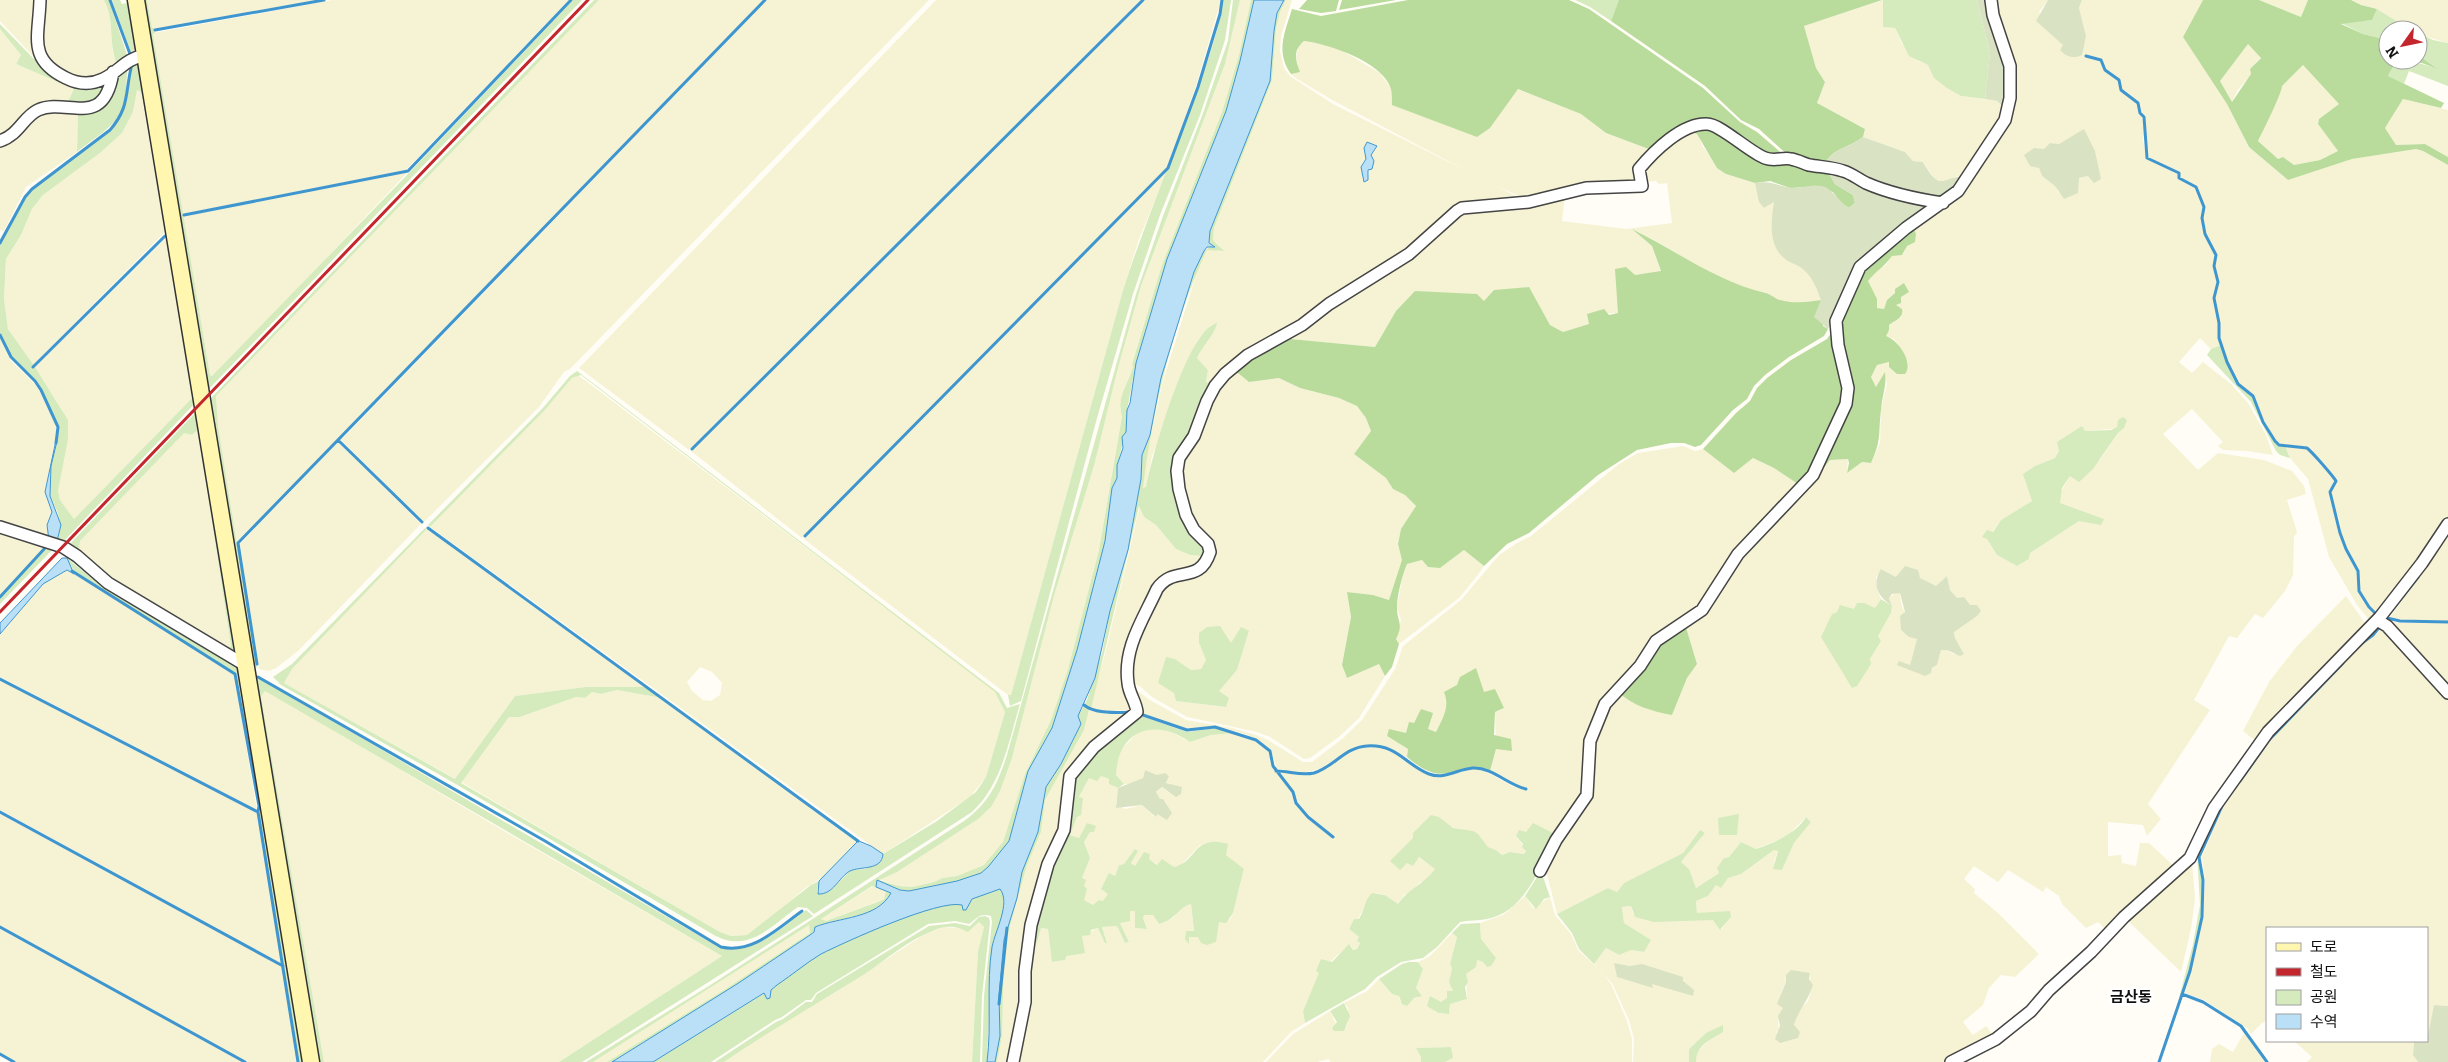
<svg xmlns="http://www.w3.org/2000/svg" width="2448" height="1062" font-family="Bitter,'Noto Sans KR',serif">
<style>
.farmland{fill:#f6f3d4;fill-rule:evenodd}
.green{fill:#d5ebbd;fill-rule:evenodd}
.forest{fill:#b9dc9c;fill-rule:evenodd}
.cemetery{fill:#d9e3c4}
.water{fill:#b9e0f7;stroke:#3f96cf}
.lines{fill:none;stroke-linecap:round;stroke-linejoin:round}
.stream{stroke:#3f96cf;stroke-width:3}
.street-casing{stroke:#444;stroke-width:14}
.secondary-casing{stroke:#333;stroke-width:19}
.street{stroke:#fff;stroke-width:11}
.secondary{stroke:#fff6b0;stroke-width:16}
.rail{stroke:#c4262e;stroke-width:3}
.labels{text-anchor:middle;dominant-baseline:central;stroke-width:5;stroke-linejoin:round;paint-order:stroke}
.quarter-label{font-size:15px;font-weight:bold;fill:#111;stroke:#fff}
</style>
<rect width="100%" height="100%" fill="#fffdf5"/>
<!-- farmland -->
<path class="farmland" d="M0 0H37L34 57 0 21Z
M45 0H104L109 8 113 54 117 64 100 77 72 78 41 54Z
M147 0H317L152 29Z
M332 0H569L406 170 183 214 153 33Z
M599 0H764L237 543 218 426 216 396Z
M767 0H929L570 369 564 372 539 407 424 522 341 440Z
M936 0H1141L689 450 579 368Z
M1144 0H1221L1196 86 1167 168 802 538 691 451Z
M1240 0H1251L1239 55 1222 112 1162 265 1132 363 1133 367 1125 386 1120 409 1122 415 1099 550 1068 669 1051 720 1025 774 1006 837 996 853 984 865 957 876 942 878 934 882 912 887 899 886 879 879 897 872 986 812 991 807 1012 758 1054 596 1094 466 1118 368 1141 286 1225 64Z
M1286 0H1292L1281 36 1280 51 1284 68 1290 76 1333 104 1467 171 1334 101 1297 79 1291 74 1298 67 1296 57 1299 45 1304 41 1336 47 1380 73 1391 88 1490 128 1517 89 1581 114 1606 133 1654 151 1644 162 1640 182 1529 201 1497 186 1525 201 1462 207 1434 230 1307 321 1253 344 1224 366 1209 383 1206 382 1208 370 1197 358 1206 340 1216 327 1212 324 1199 338 1174 391 1162 433 1152 456 1146 488H1142L1146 456 1163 381 1197 272 1207 250 1213 249 1221 252 1219 245 1213 240 1214 228 1272 80 1276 29 1280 12ZM1377 147 1371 155 1369 175 1364 181 1362 164 1366 159 1367 154Z
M1883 0V27L1895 28 1902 44 1918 61 1928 65 1935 78 1961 96 1997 101 2007 110 1968 176H1957L1950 181 1942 182 1935 179 1923 162 1913 161 1905 152 1863 137 1865 129 1817 103 1825 82 1816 68 1804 26Z
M1993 0H2048L2039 12 2063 45 2086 36 2079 8 2082 0H2203L2183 37 2227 104 2249 147 2288 180 2352 159 2416 149 2423 151 2448 165V521L2379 615 2370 607 2360 591 2359 571 2346 549 2341 533 2340 521 2331 499V492L2336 481 2333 475 2321 464 2308 447 2280 444 2276 440 2264 422 2253 396 2238 383 2228 362 2219 338 2220 323 2214 298 2218 282 2215 266 2217 255 2206 234 2203 218 2204 207 2197 186 2180 177 2179 172 2147 157 2146 127 2139 103 2128 95 2126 91 2122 90 2120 80 2105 70 2102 59 2083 55 2101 60 2104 71 2119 81 2120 91 2125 92 2127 96 2138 103 2145 128 2143 138 2146 158 2178 174V178L2195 187 2203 207 2201 218 2205 234 2215 255 2213 266 2217 282 2213 298 2218 323V338L2221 345 2211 349 2200 338 2179 362 2192 373 2203 362 2231 384 2248 403 2266 435 2273 455 2247 451 2223 450 2218 446 2223 442 2192 409 2163 434 2198 470 2218 453 2264 460 2292 471 2304 486 2306 494 2287 500 2297 532 2294 537 2293 575 2285 591 2263 618 2255 614 2237 638 2229 636 2194 700 2210 710 2148 804 2161 819 2147 836 2143 825 2108 822V856L2121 855 2122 863 2136 866 2140 843H2149L2175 867 2106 930 2098 922 2086 928 2062 904 2059 896 2046 887 2043 892 2008 870 1998 882 1974 866 1964 879 1975 889 1974 893 1998 913 2039 954 2015 977 2001 975 1989 988 1983 1005 1963 1022 1973 1035 1986 1026 1995 1037 1948 1062H1696V1053L1708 1041 1706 1033 1689 1049V1062H1633L1634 1039 1629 1020 1612 983 1594 964 1606 948 1619 955 1631 950 1644 952 1650 940 1624 923 1622 907 1631 906 1633 914 1714 920 1721 930 1731 917 1697 913 1696 901 1708 896 1716 885 1721 887 1728 878 1741 874 1774 850H1778L1774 862 1782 870 1794 843 1811 822 1806 817 1787 836 1756 849 1741 842 1729 857 1724 858 1718 868 1720 872 1696 888 1689 869 1681 862 1705 833 1700 830 1683 853 1624 883 1617 892 1608 888 1557 914 1544 862 1584 805 1590 751 1617 691 1672 715 1687 678 1697 664 1685 624 1726 574 1810 485 1830 460 1848 459 1847 473 1862 462 1871 463 1880 443 1881 409 1887 384 1885 373 1876 388 1871 377 1877 365 1890 362 1908 363 1894 339 1886 336 1889 325 1901 317 1902 309 1895 305V293L1887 300 1884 309 1876 308 1868 281 1876 270 1886 265 1892 256 1904 253 1912 225 1932 211 2007 120ZM2080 134 2088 176 2079 178 2059 193 2055 186 2042 176 2039 168 2050 143 2059 144ZM2082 426 2085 431 2124 428 2118 433 2100 460 2070 476 2059 495V503L2103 519 2079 521 2030 553 2029 559 2017 566 1997 555 1987 539 2001 520 2032 501 2035 466 2055 458ZM1882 569 1896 577 1920 578 1936 587 1947 576 1950 590 1957 598 1970 605 1954 631 1955 638 1964 654H1953L1947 650H1941L1937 665 1932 668 1897 665H1910L1917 639 1914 638 1901 603 1900 593 1897 592 1889 598 1892 606 1891 613 1878 636 1881 641 1870 659 1830 619 1832 614 1837 612 1875 608 1881 599 1877 589 1876 577ZM1614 963 1630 966 1693 996 1652 983V988ZM1810 974 1811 991 1808 1001 1800 1009 1794 1025 1793 1040H1785L1776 1032 1779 1030 1778 1021 1783 1008 1781 993 1786 981 1785 978Z
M2259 0H2308L2301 17Z
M2351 0H2448V43L2424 36 2418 33V30H2411L2377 9 2361 5Z
M0 29 21 55 16 64 74 89 78 112 77 152 26 187 4 231 0 230Z
M2248 44 2261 57 2250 69 2252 74 2237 91 2232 102 2220 81Z
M2303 65 2339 104 2319 119 2318 124 2338 151 2320 160 2294 165 2283 157 2278 159 2258 141 2282 86Z
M137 90 141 92 165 232 33 365 8 329 4 299 6 259 21 235 32 209 43 195 100 153 122 133 133 112Z
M2403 99 2448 110V157L2425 144 2396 145 2385 128Z
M1688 130 1697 133 1703 147 1726 174 1755 183 1764 208 1774 202 1804 269 1814 280 1822 300 1793 303 1777 300 1768 293 1746 289 1707 272 1658 242 1634 230 1652 246 1661 272 1635 275 1618 313 1587 314 1590 324 1563 332 1550 325 1528 287 1484 301 1396 311 1375 347 1280 338 1294 331 1457 212 1565 195 1562 221 1626 229 1672 223 1667 183 1659 184 1656 181 1644 182 1645 166Z
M1168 169 1139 239 1123 290 1011 695H1008L804 539Z
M408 172 214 376 210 375 183 216Z
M166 238 194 396 74 519 60 500 58 491 62 465V410L35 367Z
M0 339 11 361 37 386 57 428 45 492 52 512 49 519V540L0 524Z
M1233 369 1249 382 1279 378 1300 388 1339 398 1357 406 1367 418 1371 431 1354 454 1386 478 1393 489 1405 495 1416 507 1401 529 1398 544 1403 560 1389 600 1373 595 1347 592 1351 617 1342 665 1347 678 1379 664 1385 676 1359 718 1340 736 1310 758 1304 759 1270 737 1257 732 1187 717 1152 697 1141 687 1129 681V665L1158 589 1208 562 1195 529 1179 471 1208 401ZM1249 631 1237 670 1218 691 1226 707 1176 701 1175 659 1191 670 1201 669 1206 660 1199 643 1223 634 1231 644Z
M578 375 995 691 1005 712 986 777 970 797 883 854 430 527 545 410 572 378ZM700 667 712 672 722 683 720 695 711 701 703 700 692 691 687 682Z
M198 428 231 646 229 648 221 647 118 584 79 552 80 541 132 486 184 432 192 435Z
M338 442 421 524 298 651 276 668 269 671 263 670 259 669 240 544Z
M1683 446 1695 451 1703 449 1734 473 1753 458 1774 468 1801 486 1706 602 1626 678 1589 740 1587 786 1558 834 1526 832 1516 836 1526 850 1524 854 1510 852 1502 855 1496 850 1488 847 1478 834 1447 826 1439 817 1413 838 1407 863 1418 857 1436 869 1425 881 1420 882 1411 892 1404 895 1398 904 1385 895 1376 893 1368 900 1358 919H1354L1349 929 1359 937 1360 942 1357 949 1353 950 1351 946 1337 955 1320 973 1303 1011 1305 1023 1291 1032 1263 1062H1017L1032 942 1037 943 1041 928 1048 929 1053 962 1065 960 1082 936 1098 928 1107 942 1102 927 1117 926 1125 943 1129 942 1120 923 1130 911H1135V928L1147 929 1143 918 1144 915H1153L1159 924 1165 922 1173 918 1182 906 1191 904 1194 932 1186 931 1189 943V937H1198L1219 922 1230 919 1233 913 1244 870 1226 855 1223 843 1219 842 1205 843 1199 846 1180 866 1174 867 1162 860 1158 865 1149 859 1135 866 1131 863 1137 851 1124 864 1119 865 1115 876 1109 873V894L1103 901 1094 906 1084 900 1082 878 1090 858 1084 842 1090 831 1088 823 1079 838 1070 835 1077 817 1079 798 1089 777 1101 776 1109 779V784L1118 788 1116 805 1125 809 1142 805 1155 817 1160 799 1156 793 1162 787 1169 793 1172 785 1166 782 1157 775 1145 770 1143 778 1130 784H1124L1116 775V765L1122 749 1138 732 1152 727 1173 733 1190 742 1211 735 1234 733 1256 741 1269 752 1273 767 1292 793 1295 804 1335 841 1333 837 1309 816 1297 803 1294 792 1278 771 1301 775 1315 773 1352 750 1375 746 1406 758 1428 774 1446 776 1472 769 1483 770 1514 787 1527 789 1515 785 1490 771 1496 749 1495 712 1504 709 1484 692 1457 685 1447 700 1446 713 1436 732 1409 723 1406 733 1387 736 1408 749 1407 757 1375 745 1357 746 1320 769 1301 773 1277 770 1271 750 1257 739 1245 734 1215 726 1187 729 1141 713 1132 687 1150 700 1186 720 1232 728 1256 735 1268 740 1303 762H1312L1342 739 1362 720 1395 669 1403 646 1461 600 1499 555 1517 543 1531 536 1619 464 1638 453Z
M2285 446 2307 449 2320 465 2332 476 2334 481 2329 492 2330 500 2342 542 2357 572 2359 591 2369 608 2378 616 2371 622 2357 605 2329 557 2308 479 2290 458Z
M1140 505 1144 517 1156 525 1176 549 1190 555 1204 556 1202 567 1175 574 1133 630 1132 710 1099 711 1091 709 1090 706 1105 654Z
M0 529 45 547 0 596Z
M427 529 645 687H585L515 696 456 779 284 683 292 669Z
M2448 536V621L2400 620 2390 617Z
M1464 550 1484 566 1477 576 1459 598 1399 644 1396 639 1401 620 1397 608 1402 578 1407 564 1422 560 1424 563H1447Z
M67 569 234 674 257 810 0 677V634L43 584Z
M2346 596 2367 626 2257 742 2243 731 2269 682 2297 646Z
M2387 620 2399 623H2448V689Z
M2383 626 2448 698V1006L2434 1005 2430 1033H2427V928H2267V1021L2262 1023 2251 1034 2248 1029 2204 1000 2185 993 2203 917 2205 881 2202 856 2223 808 2269 742 2354 652Z
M0 680 257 813 282 964 0 810Z
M265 690 511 835 722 956 559 1062H324L261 696Z
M617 690 662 698 857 842 825 876 804 889 776 914 747 935 731 936 720 932 461 782 509 717H520L576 697 585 698 592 692 601 694Z
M1089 710 1114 714 1133 712 1123 718 1065 815 1056 836 1010 1062H997L1002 1036 1004 955 1010 926 1027 865 1041 832 1045 800 1084 730Z
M0 814 282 966 297 1062H247L0 926Z
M2192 861 2195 899 2191 929 2181 972 2126 919Z
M873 886 886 891 884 899 826 921 821 919Z
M1525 896 1533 908 1550 897 1555 915 1571 934 1578 950 1603 973 1611 984 1627 1021 1632 1039V1062H1445L1452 1058 1451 1047 1422 1048 1418 1052 1422 1057 1421 1062H1330L1329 1059 1317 1062H1266L1293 1034 1330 1011 1336 1024 1346 1027 1348 1023V1008L1344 1003 1367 991 1379 979 1392 994 1399 996 1400 1001 1417 998 1416 988 1423 969 1418 962 1430 956 1452 933 1457 937 1450 964 1452 968 1450 976 1453 991 1434 1012 1444 1014 1450 1010V1004L1467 999 1466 974 1477 960 1483 962 1480 923 1503 915Z
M979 922 984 927 978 951 972 1062H724L786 1020 842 988 925 934 944 927 971 929Z
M809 925 810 933 724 990 607 1062H593Z
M0 929 181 1028 242 1062H16L0 1053Z
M2245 1031 2265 1062H2210L2212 1049 2219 1044 2233 1052Z
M2294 1041H2414L2413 1055 2418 1062H2307L2312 1057Z"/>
<!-- green -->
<path class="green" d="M104 0H109L127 55 117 64C108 44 115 19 104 0Z
M112 0H120L122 4 127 3 126 0H132L138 46 131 53Z
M142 0H147L152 28H154L155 33 153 34 210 375 212 376 408 174 573 0H582L207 391Z
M594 0H599L216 396 218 426 257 668 252 665 209 400Z
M1223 0H1231L1225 40 1200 115 1160 215 1133 294 1097 418 1021 701 1010 706 1008 695H1011L1123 290C1143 228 1169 167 1191 105 1204 72 1218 36 1223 0Z
M1233 0H1240L1225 64 1141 286 1118 368 1094 466 1054 596 1012 758 1000 791 991 807 978 819 897 872 879 880 899 886 912 887 934 882 942 878 957 876 984 865 1003 842 1025 774 1051 720 1068 669 1099 550 1122 416C1116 399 1128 383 1133 367L1132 364 1162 265 1222 112 1239 55 1251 0H1254L1240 61 1226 111 1167 259 1136 363 1127 410 1126 432 1117 465V478L1112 488 1105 541 1077 650 1052 728 1028 771 1009 841 988 867 981 873 957 881 909 891 900 890 877 880 876 887 872 886 821 919 826 921 880 901 884 899 886 891 891 893C878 918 844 916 821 925 817 926 814 932 810 935L737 984 612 1062H607L724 990 810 933 809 925 593 1062H586L712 984 964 821C989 803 998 783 1007 755L1136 294 1163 216 1202 116 1228 41Z
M1284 0H1286L1280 12 1276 29 1272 80 1214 228 1213 240 1224 251 1207 250C1173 322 1153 409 1143 488L1146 487C1152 457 1187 329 1217 323 1216 332 1202 347 1197 358L1208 370 1206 382 1209 383C1235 351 1269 335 1307 321L1225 372 1180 453 1182 507 1207 545 1203 556 1190 555 1176 549 1156 525 1144 517 1139 506 1091 709 1086 706 1089 710 1084 730 1045 800 1041 832 1027 865 1010 926 1004 955 1002 1036 997 1062H995L1000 1036 999 996 1004 940 1017 898 1022 872 1038 832 1046 787 1061 764 1080 724 1078 716 1087 700 1102 653 1110 611 1128 550 1141 479 1142 455 1150 435 1161 378 1194 272 1204 251 1210 247V231L1270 81 1274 31 1277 13Z
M1575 0H1619V1L1611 21 1590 7Z
M1883 0H1977L1990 53 1985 99 1961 96 1947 88 1934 78 1928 65 1909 56 1895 28 1883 27Z
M2377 9 2411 30H2388V40L2363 34 2341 23 2372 20Z
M0 24 33 58 55 75 110 81 93 104H67L74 89 16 64 21 55 0 29Z
M2418 33 2433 40 2448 43V86L2409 71 2404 84 2388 76 2396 61 2414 62 2437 68 2418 55Z
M132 63 140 66 199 399 61 544 57 541 60 529 58 513 50 496 51 466 59 427 36 380 11 357 0 333V245L25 198 32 190 110 130C130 108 127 91 132 63ZM137 90 141 92 144 105 194 396 74 519 60 500 58 491 68 439V420L35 367 8 329 4 299 6 259 21 235 32 209 43 195 100 153 122 133 133 112Z
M128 64C126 77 127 93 123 106 119 125 91 140 77 152L78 112 89 110Z
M2221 345C2223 352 2233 380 2237 384 2241 389 2248 392 2252 397 2262 410 2266 444 2285 446L2290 458 2280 455 2276 451 2251 402 2207 355 2211 349Z
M577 371 999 693 1007 708 1020 704C1008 743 1002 784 972 812L814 914 807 908 798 907C771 926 748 954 714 935L454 783 281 685 273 677 292 664 425 528 427 529 292 669 284 683 455 779 515 696 585 687H645L662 698 617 690 601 694 592 692 585 698 576 697 520 717H509L461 783 720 932 731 936 747 935 811 885 819 881 817 892 822 894 833 888 851 870 865 869 883 859V854L937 821 976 792 986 777 1005 712 995 692 581 375 572 378 545 410 430 527 428 525 542 409 570 376Z
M199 409 236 652 234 654 221 647 229 648 231 646 198 429 192 435 184 433 80 541 79 552 68 546Z
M2123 417 2127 420 2124 428 2118 433 2093 469 2079 482 2070 476 2062 488 2060 503 2104 519 2101 525 2079 521 2030 553 2029 559 2017 566 1997 555 1987 539 1982 537 1987 530 1993 532 2001 520 2032 501 2023 474 2035 466 2055 458 2059 451 2057 442 2082 426 2085 431 2111 430 2117 427 2118 420Z
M48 546 54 548 0 604V599Z
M67 558 103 587 236 667 239 665 306 1062H298L259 812 260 806 235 673 75 573Z
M1881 599 1892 606 1891 613 1878 636 1881 641 1870 659 1871 664 1857 686 1852 688 1821 637 1832 614 1837 612 1840 605 1854 609 1857 603H1864L1875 608Z
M2377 622 2380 623 2372 634 2352 651 2269 739 2222 804 2198 857 2202 880 2201 917 2189 971 2176 1010 2193 944 2200 905 2197 853 2215 809 2270 733Z
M1220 626 1231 643 1241 627 1249 631 1237 670 1219 691 1229 698 1226 707 1176 701 1174 693 1158 683 1166 657 1175 659 1191 670 1201 669 1206 660 1199 643V633L1207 627Z
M254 675 720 948C755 954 779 929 806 910L813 916 582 1062H559L722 956 265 691 261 696 324 1062H318Z
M1138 715 1187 732 1215 728 1234 733 1211 735 1190 742C1154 717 1118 730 1116 775L1124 784 1118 788 1109 784V779L1101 776 1097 781 1089 778 1079 797 1083 798 1081 815 1077 817 1070 835 1079 838 1087 823 1096 826 1094 832H1090L1084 842 1090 858 1082 878 1086 880 1084 886 1087 889 1084 900 1093 905 1099 900 1103 901 1108 894 1101 889 1109 873 1115 876 1119 865 1124 864 1135 849 1138 851 1131 863 1135 866 1144 852 1150 854 1149 859 1157 865 1162 859 1174 867C1198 862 1192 834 1228 844L1226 855 1244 869 1233 913 1226 923 1219 922 1216 942 1207 945 1201 943 1198 937H1189V944L1185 939 1186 931H1194L1191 904C1177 908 1177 919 1159 924L1153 915H1144L1143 918 1147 929 1135 928V911H1130V921L1120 923 1129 942 1125 943 1117 926 1102 927 1107 943H1105L1098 928 1091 930 1090 935 1082 936 1085 953 1067 956 1065 960 1052 962 1048 929 1041 928 1037 943 1032 942 1069 786 1083 761Z
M1739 814 1737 835H1719L1718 818Z
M1431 815 1439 817 1453 828 1473 831 1478 834 1488 847 1496 850 1502 855 1510 852 1524 854 1526 851 1522 847 1523 844 1516 836 1519 830 1526 832 1533 823 1555 834C1541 866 1526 911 1487 919 1478 921 1469 920 1460 922L1437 947 1423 958 1401 962 1377 977 1365 989 1305 1023 1303 1011 1319 973 1316 971 1321 959 1332 962 1349 944 1353 950 1357 949 1360 943 1357 941 1359 937 1349 929 1354 919H1359C1365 909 1364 901 1372 893L1385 895 1398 904C1408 889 1424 884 1435 869L1419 857 1413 866 1407 863 1400 870 1390 861 1413 838V833Z
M1806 817 1811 822 1794 843 1782 870 1773 869 1778 851 1774 850 1741 874 1728 878 1721 888 1716 885 1708 896 1696 901 1697 913 1730 911 1731 917 1720 930 1713 920 1654 922 1635 917 1631 906 1622 907 1624 923 1651 940 1644 952 1631 950 1619 955 1606 948 1594 964 1579 949 1572 933 1557 914 1608 888 1617 892 1624 883 1683 853 1700 830 1705 833 1681 862 1689 869 1696 888 1719 873 1717 868 1724 858 1729 857 1741 842 1756 849C1772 844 1798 832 1806 817Z
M1541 871 1550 897 1544 899 1536 909 1525 896Z
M1000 888 1003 893V912L992 949 987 1062H982L984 996 992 922 991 916C979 913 978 918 969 924L955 921 928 924 816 993 811 1000H806L782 1017 775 1020 711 1062H653L765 993 770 998 771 990 777 985C792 975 806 963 821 954 846 942 938 898 962 905L983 894Z
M985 916 989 918 990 922 982 996 980 1062H972L978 951 984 927 979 922 968 932C956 926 947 925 935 930 909 939 886 960 863 975 817 1004 769 1031 724 1062H715L776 1022 783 1019 806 1002H812L817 994 929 926 955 923 970 926 979 917Z
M1480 923 1481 939 1496 958 1491 966 1487 967 1483 962 1477 960 1476 967 1466 974 1468 982 1465 987 1467 999 1450 1004 1449 1014 1438 1013 1427 1006 1430 996 1441 1002 1447 998V991H1453L1449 982 1452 968 1450 964 1457 937 1452 933 1461 924Z
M1409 962H1418L1423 969 1416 988 1422 996 1414 998 1407 1006 1402 1004 1399 996 1392 994 1379 979 1402 964Z
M1344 1003 1350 1016 1344 1031H1334L1332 1028 1337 1022 1330 1011Z
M1723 1025V1032C1710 1040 1696 1045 1696 1062H1689V1049L1706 1033Z
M1451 1047 1453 1058 1445 1062H1421V1057L1416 1048Z"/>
<!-- forest -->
<path class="forest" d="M1307 0H1339L1336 11 1321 13 1299 9Z
M1342 0H1396L1339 10Z
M1408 0H1569L1589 9 1703 88 1740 122 1757 132 1786 157 1775 160 1709 123 1654 151 1606 133 1581 114 1518 89 1490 128 1477 137 1392 105C1392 100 1392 93 1391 89 1383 62 1329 44 1304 41 1293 50 1295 60 1300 72L1291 74C1275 52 1285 32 1292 9L1321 16Z
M1619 0H1882L1804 26 1816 68 1825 82 1817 103 1865 129 1863 137C1847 149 1835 147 1824 164L1790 157 1759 129 1741 120 1705 86 1611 21Z
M2203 0H2259L2301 17 2308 0H2351L2361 5 2377 9 2372 20 2341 24 2363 34 2388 40V60H2418V55L2438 69 2422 63 2396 61 2388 76 2444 103 2441 108 2403 99 2385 128 2396 145 2425 144 2448 157V165L2423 151 2416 149 2352 159 2288 180 2249 147 2227 104 2183 37ZM2248 44 2261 58 2250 69 2251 74 2232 102 2220 81ZM2303 65 2339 104 2319 119 2318 124 2338 151 2320 160 2294 165 2283 157 2278 159 2258 141C2263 131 2282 93 2282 86Z
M1705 125 1753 154 1826 168 1835 184 1853 195 1855 203 1849 208 1841 203 1833 192 1809 187 1790 188 1770 181 1755 183 1726 174 1717 168 1697 134 1688 130Z
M1912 225 1916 234 1915 242 1907 246 1902 255 1892 256C1885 266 1876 271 1868 281L1877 299V308L1884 309 1887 300 1895 293V289L1904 283 1909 292 1901 297V303L1896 305 1902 309C1904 318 1895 320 1889 325V330L1886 336C1898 340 1914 362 1905 374H1897L1889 367V362L1877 365 1871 377 1876 387 1885 372C1887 386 1882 396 1881 410 1878 434 1882 439 1871 463L1862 462 1847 473 1849 463 1848 459 1830 460 1810 485 1847 405 1837 330 1856 277Z
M1632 229C1677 251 1717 282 1766 293 1771 294 1775 299 1780 300 1794 304 1807 302 1822 300L1823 326 1828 329 1824 336 1789 357 1765 375 1754 386 1747 399 1733 410 1701 445 1695 447 1684 443H1671L1637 450 1598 475 1529 533 1507 544 1484 566 1464 550 1440 568 1428 567 1422 560 1407 564C1402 576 1397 595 1397 608 1397 622 1404 623 1396 639L1399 644 1392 667 1385 676 1379 664 1347 678 1342 665 1351 617 1347 592 1373 595 1389 600 1402 560 1398 544 1401 529 1416 506 1405 495 1393 489 1386 478 1354 454 1371 431 1366 418 1357 406 1339 398 1300 388 1279 378 1249 382 1233 369 1280 338 1375 347 1396 311 1415 291 1477 294 1484 301 1494 290 1529 287 1550 325 1563 332 1589 324 1587 314 1604 309 1609 315 1618 313 1615 269 1626 267 1635 275 1661 271 1652 246Z
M1834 329 1845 404 1801 486 1774 468 1753 458 1734 473 1703 449 1736 413 1750 401 1757 388 1767 378 1791 360 1827 339Z
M1685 624 1697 664 1687 678 1672 715C1651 711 1633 706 1617 691L1657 642Z
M1476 668 1484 692 1495 689 1504 708 1495 712 1494 735 1511 739 1512 751 1496 749 1490 771C1457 756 1450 794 1407 757L1408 749 1387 736 1389 729 1406 733 1409 722 1414 723 1421 709 1433 713 1428 729 1436 732C1443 718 1450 707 1444 692L1457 685 1460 677Z"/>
<!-- cemetery -->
<path class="cemetery" d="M1977 0H1989L2008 67 2007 110 1997 101 1985 99 1990 53Z
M2048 0H2082L2079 8 2086 36 2082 55C2074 59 2066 57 2060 50L2063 45 2036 21Z
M2084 129 2095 151 2101 179 2094 183 2088 176 2079 178 2078 193 2064 199 2055 186 2042 176 2039 168 2030 166 2024 155 2034 148 2044 149 2050 143 2059 144Z
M1863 137 1905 152 1913 161 1923 162C1942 195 1942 175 1968 176L1946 198H1917L1824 164C1835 147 1847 149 1863 137Z
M1826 168 1936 205 1867 258 1828 329 1814 317 1821 300C1817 289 1813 278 1804 270 1798 264 1789 263 1784 258 1768 245 1771 220 1774 202L1764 208 1759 202 1755 183C1774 180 1778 187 1794 188 1802 188 1813 184 1822 186 1833 189 1839 202 1849 208L1855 203 1853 195 1835 184Z
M1905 566 1918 570 1920 578 1936 586 1947 576 1950 590 1957 598 1964 597 1970 605H1977L1981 611 1977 616 1954 632 1955 638 1964 654 1960 656 1947 650H1941L1937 665 1932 668 1931 673 1925 676 1897 665 1899 661 1910 665 1917 639 1909 637 1901 630 1900 616 1905 612 1900 593 1892 594 1889 598 1892 606C1878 596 1871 585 1881 569L1896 577Z
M1145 770 1157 775 1165 773 1169 776 1166 783 1182 787 1181 794 1176 797 1162 787 1156 792 1160 799H1163L1172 813 1167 820 1157 814 1156 817 1142 805 1116 808 1118 788 1143 778Z
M1614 963 1630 966 1642 964 1683 977V981L1694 990 1693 996 1652 984 1653 988 1617 977Z
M1791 970 1810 973 1809 979 1813 985C1808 1001 1799 1009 1794 1025L1800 1032 1798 1038 1780 1043 1775 1039 1780 1026 1778 1016 1783 1008 1777 1004 1786 982V975Z
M2434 1005 2448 1006V1062H2418L2413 1055 2414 1041H2427Z"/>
<!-- water -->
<path class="water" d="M1254 0H1284L1277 13 1274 31 1270 81 1210 231 1209 243 1215 247H1207L1204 251 1194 272 1161 378 1150 435 1142 455 1141 479 1128 550 1110 611 1095 678 1078 716 1081 724 1061 764 1046 787 1038 832 1022 872 1017 898 1004 940 999 996 1000 1036 995 1062H987C992 1024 986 985 992 947 995 931 1011 903 1000 889L972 899 966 910H963L962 905C939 899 845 942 821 954 806 963 792 975 777 985L771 990 770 998 767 999 764 993 653 1062H612L737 984 810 935 814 932 815 927C839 917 877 919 891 893L876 887 877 880 900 890 909 891 957 881 981 873 988 867 1009 841 1028 771 1052 728 1077 650 1105 541 1112 488 1117 478V465L1123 448 1122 437 1126 432 1127 410 1130 403 1136 363 1167 259 1226 111 1240 61Z
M1367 142 1377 146 1371 155 1374 161 1372 169 1368 170V180L1364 182 1361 167 1366 159 1364 148Z
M56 440 57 441 51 466 50 496 61 525 57 541 49 540 47 525 52 512 45 492Z
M62 558H67L74 574 67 570 43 584 0 634V623Z
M854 839 871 846 883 854C882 871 860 866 850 871 839 877 833 895 818 894L819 881 857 842Z"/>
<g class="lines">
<!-- stream -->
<path class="stream" d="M110 0 130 54
M155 30 324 0
M2086 56 2101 60 2105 70 2119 80 2121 90 2138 103 2140 113 2144 117 2147 158 2179 173V178L2196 187 2204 207 2202 218 2205 234 2216 255 2214 266 2218 282 2214 298 2219 323V338L2227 362 2238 384 2253 396 2263 422 2275 441 2279 445 2307 448C2313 453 2333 476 2336 481L2330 492 2340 533 2346 549 2358 571 2359 591 2369 607 2377 615
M184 215 408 171 571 0
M0 243 25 197 32 189 110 130C129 108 125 95 131 68
M0 335 11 357 35 381 41 390 58 427 56 443
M33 367 165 236
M338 440 422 522
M692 449 1143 0
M428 528 858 841
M805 536 1168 168 1198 87 1220 14 1222 0
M71 558 103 585
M72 571 235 674 259 806 258 812 298 1062
M0 597 45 548
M2387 618 2400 621 2448 622
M2384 620 2418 577
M2362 643 2373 635 2381 625
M257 664 238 543 765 0
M258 677 545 841 721 947C753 954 778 928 802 911
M0 679 258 812
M1084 705C1095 714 1117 713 1131 712
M1140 714 1187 730 1215 727 1256 740 1270 751 1273 766 1293 792 1296 803 1308 817 1333 837
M1276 771C1289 771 1301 776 1314 773 1334 767 1345 747 1367 746 1397 744 1406 765 1429 774 1445 780 1457 769 1473 768 1492 767 1508 785 1526 789
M2240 781 2269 740 2342 664
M0 812 283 966
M0 927 245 1062
M2182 994 2203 1002 2241 1026 2267 1062
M999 1004 1007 928
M0 1054 14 1062
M2159 1062 2190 971 2202 917 2203 880 2199 857 2223 804"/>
<defs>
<path id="street" d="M40 0C39 37 27 59 66 78 78 84 91 85 103 79 120 71 125 59 145 55
M0 141C20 134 23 117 38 110 67 97 104 131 113 72
M0 527 63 547 77 556 108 583 245 665
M2377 620 2387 626 2448 693
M1540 871 1556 840 1587 795 1590 741 1605 704 1640 666 1656 641 1702 610 1738 554 1813 475 1846 404 1848 388 1838 345 1836 321 1860 267 1906 228 1958 191 2005 120 2010 98V66L1993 15 1991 0
M1013 1062 1025 1002V971L1031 925 1048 864 1064 830 1070 776 1094 747 1137 712C1136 702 1129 694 1128 683 1123 648 1143 620 1157 589 1174 564 1199 586 1210 552L1208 544 1194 530 1186 515 1179 489 1177 471 1179 458 1194 436 1207 401 1215 386 1225 374 1248 355 1302 325 1329 304 1409 254 1457 211 1462 208 1529 202 1586 188 1642 186 1639 169C1654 151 1682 123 1707 124 1720 124 1749 152 1765 158 1775 162 1782 157 1791 159 1797 160 1803 163 1809 165 1820 167 1832 167 1843 171 1851 173 1858 179 1866 183 1891 194 1916 199 1943 203
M1951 1062 1996 1039 2031 1011 2049 990 2091 952 2124 917 2190 858 2214 808 2268 732 2380 617 2422 563 2448 524"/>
<path id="secondary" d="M136 0 311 1062"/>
</defs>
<!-- street casing -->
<use href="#street" class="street-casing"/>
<!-- secondary casing -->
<use href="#secondary" class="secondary-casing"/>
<!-- street -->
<use href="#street" class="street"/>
<!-- secondary -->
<use href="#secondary" class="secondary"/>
<!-- rail -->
<path class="rail" d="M0 612 588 0"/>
</g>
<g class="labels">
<!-- quarter labels -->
<g class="quarter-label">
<text x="2131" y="997">금산동</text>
</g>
</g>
<!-- legend -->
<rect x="2266" y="927" width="162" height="115" fill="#ffffff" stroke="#a0a0a0"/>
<rect x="2276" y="943" width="25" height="8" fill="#fff6b0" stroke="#a0a0a0"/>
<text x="2310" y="952" font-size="15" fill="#111111">도로</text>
<rect x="2276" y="968" width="25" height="8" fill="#c4262e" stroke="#a0a0a0"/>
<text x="2310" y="977" font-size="15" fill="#111111">철도</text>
<rect x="2276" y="990" width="25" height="15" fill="#d5ebbd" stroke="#a0a0a0"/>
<text x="2310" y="1002" font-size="15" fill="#111111">공원</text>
<rect x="2276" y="1014" width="25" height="15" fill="#b9e0f7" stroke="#a0a0a0"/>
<text x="2310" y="1027" font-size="15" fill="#111111">수역</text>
<!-- north arrow -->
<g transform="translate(2403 45) rotate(237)"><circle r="24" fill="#ffffff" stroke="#a0a0a0"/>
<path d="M0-4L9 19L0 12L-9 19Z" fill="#c4262e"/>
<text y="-8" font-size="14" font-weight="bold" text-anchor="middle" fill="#111111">N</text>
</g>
</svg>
